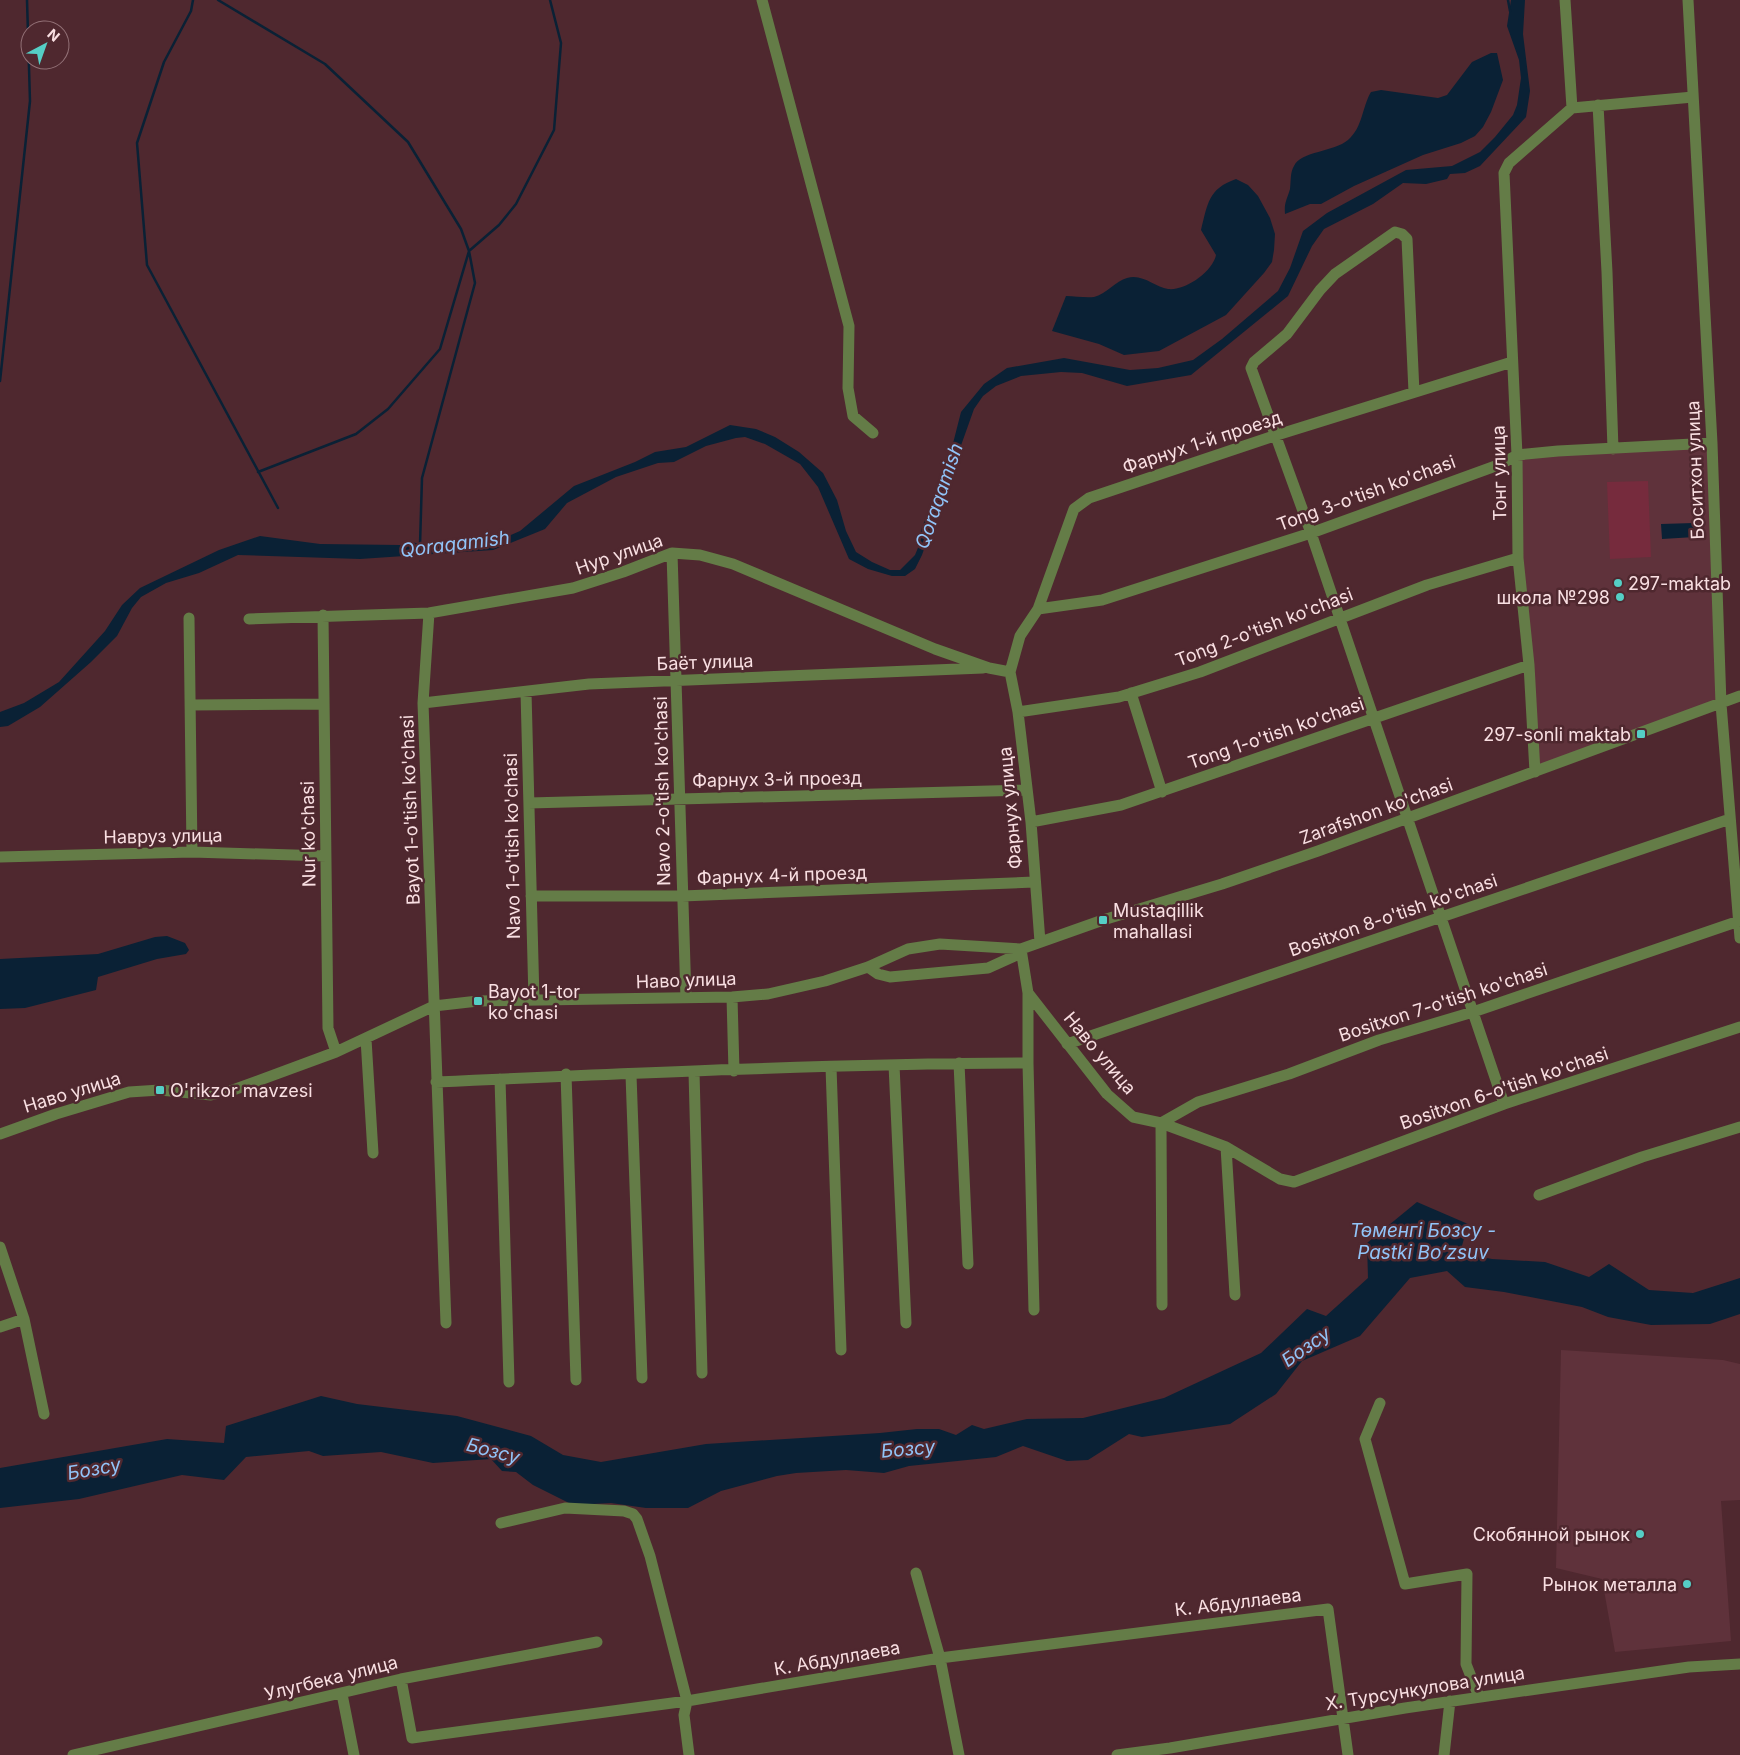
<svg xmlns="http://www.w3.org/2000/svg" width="1740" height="1755" font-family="Inter,sans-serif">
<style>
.built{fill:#5f323b}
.green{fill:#762b3d}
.water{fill:#0a2135}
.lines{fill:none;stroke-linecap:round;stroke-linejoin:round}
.stream{stroke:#0a2135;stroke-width:2.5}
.minor{stroke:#647c47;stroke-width:11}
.poi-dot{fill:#55cec5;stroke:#4f282f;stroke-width:2}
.labels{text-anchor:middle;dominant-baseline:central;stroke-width:5;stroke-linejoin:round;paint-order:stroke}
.street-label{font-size:18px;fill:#f9dfe2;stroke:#4f282f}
.poi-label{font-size:18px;fill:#f9dfe2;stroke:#4f282f;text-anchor:start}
.water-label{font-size:19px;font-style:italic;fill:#91c4f8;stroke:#4f282f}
</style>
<rect width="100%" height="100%" fill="#4f282f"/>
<!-- built -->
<path class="built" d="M1712 443 1721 704 1535 772 1517 455Z
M1561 1350 1723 1360 1740 1364V1500L1721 1501 1731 1641 1615 1652 1602 1579 1556 1568Z"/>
<!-- green -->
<path class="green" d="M1648 481 1651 557 1610 559 1607 482Z"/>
<!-- water -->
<path class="water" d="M1511 0H1525L1523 34 1530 91 1526 117 1480 166 1465 173 1450 174 1447 179 1426 184 1403 183 1373 204 1324 229 1312 246 1288 296 1191 375 1127 386 1082 373 1061 372 1021 376 996 386 983 396 974 409 922 555 915 569 905 576H892L868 569 849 559 818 487 800 464 765 444 745 437 736 438 706 446 674 462 658 463 616 477 567 503 545 529 493 550 360 559 238 555 199 573 166 583 141 597 132 608 117 636 91 662 40 707 8 726 0 727V712L24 703 59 682 105 631 122 605 140 588 219 550 260 536 320 544 400 545 411 542 431 546 506 537 520 531 574 486 635 462 655 452 686 447 730 425 756 429 775 437 799 452 823 473 837 500 846 531 856 552 872 562 890 570H900L915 555 920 543 921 530 948 463 961 412 984 384 1007 368 1064 358 1130 370 1158 368 1193 360 1222 339 1278 291 1290 268 1303 231 1327 213 1406 170 1452 166 1480 152 1495 137 1513 115 1517 105 1521 78 1519 60 1507 26Z
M1491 53H1497L1503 80 1491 112 1483 127 1475 136 1461 143 1423 155 1354 186 1321 204H1310L1285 214C1284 202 1287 200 1290 189 1291 182 1290 172 1294 166 1301 151 1334 152 1348 140 1363 127 1362 107 1371 92L1381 90 1438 98 1447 95 1472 62Z
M1236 179 1248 185 1258 196 1270 218 1275 234 1274 250 1272 262 1264 273 1226 315 1159 351 1124 355 1099 344 1052 331 1066 296C1075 296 1085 298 1094 297 1106 294 1116 281 1127 278 1142 273 1155 287 1168 289 1186 291 1213 271 1216 255L1201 230C1208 203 1208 189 1236 179Z
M1694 523 1695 537 1662 539 1661 524Z
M167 936 185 943 189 950 186 954 157 959 98 977 96 990 25 1008 0 1009V959L98 954 155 937Z
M1417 1202 1468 1224 1460 1253 1492 1259 1545 1262 1589 1277 1609 1264 1649 1290 1693 1293 1740 1278V1314L1710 1324 1651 1325 1608 1317 1582 1307 1504 1292 1465 1287 1447 1271 1410 1278 1360 1336 1302 1361 1276 1394 1230 1424 1142 1437 1129 1434 1088 1460 1067 1461 1023 1446 996 1457 909 1466 884 1473 846 1470 796 1473 777 1476 721 1491 688 1508H646L611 1503 573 1505 533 1485 516 1472 502 1471 491 1459 433 1463 381 1452 323 1456 309 1451 246 1457 224 1480 182 1475 79 1499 0 1508V1468L167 1439 224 1443 226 1426 321 1396 357 1404 457 1416 531 1436 563 1455 601 1462 706 1444 880 1433 917 1429H939L956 1435 972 1425 984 1429 1027 1419 1083 1418 1164 1398 1261 1353 1307 1309 1326 1316 1368 1278 1367 1243Z"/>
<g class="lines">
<!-- stream -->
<path class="stream" d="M193 0 191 11 164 62 137 143 147 265 278 508
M218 0 325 64 408 142 461 229 469 251 475 283 422 478 420 545
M1508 0 1510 11
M0 381 30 101 27 0
M258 472 356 434 388 409 440 349 469 251 499 225 516 204 554 130 561 43 550 0"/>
<!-- minor -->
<path class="minor" d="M762 0 849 326 848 388 853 416 873 433
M1565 0 1572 108
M1688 0 1712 443 1721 704 1740 938
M1598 105 1607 272 1613 449
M1414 392 1407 239 1402 234 1395 232 1335 274 1320 290 1287 334 1254 362 1251 368 1311 533 1504 1104
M672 553 686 998
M1038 609 1102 600 1311 533 1501 464 1517 455 1558 451 1712 443
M429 613 423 703 446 1323
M323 615 328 1028 336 1052
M189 618 192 852
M249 619 429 613 573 588 623 572 672 553 700 555 733 564 935 649 989 668 1010 672
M526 692 534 1000
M1131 693 1162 792
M423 703 589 684 983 668
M190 705 324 704
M1018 712 1119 697 1200 672 1427 585 1518 558
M1535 772 1529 665 1518 558 1517 455 1504 173 1509 163 1572 108 1693 97
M529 803 1026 790
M1031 822 1121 805 1529 665
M0 857 192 852 326 856
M531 896H682L1034 882
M1040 942 1031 822 1018 712 1010 672 1020 636 1038 609 1074 509 1089 498 1277 435 1512 362
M1021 949 1028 993 1107 1094 1133 1117 1161 1123 1226 1147 1280 1179 1294 1182 1504 1104 1740 1027
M868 967 878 974 890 977 988 968 1021 953
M732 997 734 1071
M366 1039 373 1153
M1067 1044 1730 819
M959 1063 968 1264
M1028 1063 1034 1310
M894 1065 906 1323
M831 1067 841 1350
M694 1072 702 1373
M566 1074 576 1380
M631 1075 642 1378
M500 1079 509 1382
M436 1082C633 1073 831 1064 1028 1063V993
M0 1134 56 1114 129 1092 160 1090 211 1095 233 1090 336 1052 434 1006 478 1001 732 997 768 994 825 981 868 967 908 949 940 944 1021 949 1103 920 1222 884 1318 851 1740 696
M1226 1147 1235 1295
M1539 1195 1642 1157 1740 1127
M0 1247 24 1319 44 1414
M1162 1305 1161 1123 1198 1102 1289 1074 1379 1040 1473 1012 1739 921
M0 1327 24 1319
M1380 1403 1365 1439 1405 1584 1467 1574 1466 1664 1479 1697
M501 1523 565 1508 624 1511 633 1514 637 1519 650 1556 687 1701 684 1715 689 1755
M916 1573 940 1658 959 1755
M401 1679 412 1738 687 1701 940 1658 1328 1609 1348 1755
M342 1694 354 1755
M73 1755 401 1679 597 1642
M1117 1755 1170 1748 1405 1708 1689 1667 1740 1664
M1444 1755 1450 1701"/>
</g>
<!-- markers -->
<g class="poi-dot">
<circle cx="1618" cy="583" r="5"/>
<circle cx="1620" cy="597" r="5"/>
<rect x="1636" y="729" width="10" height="10" rx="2.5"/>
<rect x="1098" y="915" width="10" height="10" rx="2.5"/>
<rect x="473" y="996" width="10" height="10" rx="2.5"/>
<rect x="155" y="1085" width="10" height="10" rx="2.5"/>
<circle cx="1640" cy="1534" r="5"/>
<circle cx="1687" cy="1584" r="5"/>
</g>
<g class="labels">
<!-- street labels -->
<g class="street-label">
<text transform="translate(1202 442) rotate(-18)">Фарнух 1-й проезд</text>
<text transform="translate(1695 470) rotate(-92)">Боситхон улица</text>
<text transform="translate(1499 473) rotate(-91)">Тонг улица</text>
<text transform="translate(1366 493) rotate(-20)">Tong 3-o'tish ko'chasi</text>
<text transform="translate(619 554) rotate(-19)">Нур улица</text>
<text transform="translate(1264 627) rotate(-21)">Tong 2-o'tish ko'chasi</text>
<text transform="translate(705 662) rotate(-2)">Баёт улица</text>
<text transform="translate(1276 733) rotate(-19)">Tong 1-o'tish ko'chasi</text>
<text transform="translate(777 779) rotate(-1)">Фарнух 3-й проезд</text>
<text transform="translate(662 791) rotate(-91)">Navo 2-o'tish ko'chasi</text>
<text transform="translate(1010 808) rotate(-95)">Фарнух улица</text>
<text transform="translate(410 810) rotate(-92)">Bayot 1-o'tish ko'chasi</text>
<text transform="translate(1376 811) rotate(-20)">Zarafshon ko'chasi</text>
<text transform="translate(308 834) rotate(-91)">Nur ko'chasi</text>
<text transform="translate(163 836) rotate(-1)">Навруз улица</text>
<text transform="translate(512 846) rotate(-91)">Navo 1-o'tish ko'chasi</text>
<text transform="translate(782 875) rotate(-2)">Фарнух 4-й проезд</text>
<text transform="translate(1393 915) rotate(-19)">Bositxon 8-o'tish ko'chasi</text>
<text transform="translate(686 980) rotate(-2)">Наво улица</text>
<text transform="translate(1443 1002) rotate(-18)">Bositxon 7-o'tish ko'chasi</text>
<text transform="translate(1100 1053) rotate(50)">Наво улица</text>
<text transform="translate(1504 1088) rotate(-19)">Bositxon 6-o'tish ko'chasi</text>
<text transform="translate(72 1092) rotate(-17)">Наво улица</text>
<text transform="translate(1238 1602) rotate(-7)">К. Абдуллаева</text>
<text transform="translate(837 1658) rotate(-10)">К. Абдуллаева</text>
<text transform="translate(331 1678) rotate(-14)">Улугбека улица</text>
<text transform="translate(1425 1688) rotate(-9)">Х. Турсункулова улица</text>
</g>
<!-- poi labels -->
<g class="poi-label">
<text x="1628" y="583">297-maktab</text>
<text x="1610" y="597" text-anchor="end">школа №298</text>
<text x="1631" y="734" text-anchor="end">297-sonli maktab</text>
<text x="1113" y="910">Mustaqillik<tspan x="1113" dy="21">mahallasi</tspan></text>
<text x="488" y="991">Bayot 1-tor<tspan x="488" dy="21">ko'chasi</tspan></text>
<text x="170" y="1090">O'rikzor mavzesi</text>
<text x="1630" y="1534" text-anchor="end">Скобянной рынок</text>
<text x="1677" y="1584" text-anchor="end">Рынок металла</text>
</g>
<!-- water labels -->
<g class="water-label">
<text transform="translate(939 496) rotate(-71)">Qoraqamish</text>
<text transform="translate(455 544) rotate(-7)">Qoraqamish</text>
<text x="1423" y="1230">Төменгі Бозсу -<tspan x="1423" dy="22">Pastki Boʻzsuv</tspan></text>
<text transform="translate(1306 1347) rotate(-35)">Бозсу</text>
<text transform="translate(908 1449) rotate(-5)">Бозсу</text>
<text transform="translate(493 1451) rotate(15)">Бозсу</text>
<text transform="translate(94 1469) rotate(-10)">Бозсу</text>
</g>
</g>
<!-- north arrow -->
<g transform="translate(45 45) rotate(41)"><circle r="24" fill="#4f282f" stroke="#937177"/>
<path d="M0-4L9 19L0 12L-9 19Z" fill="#55cec5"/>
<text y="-8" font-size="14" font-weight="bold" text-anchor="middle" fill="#f9dfe2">N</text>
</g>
</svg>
